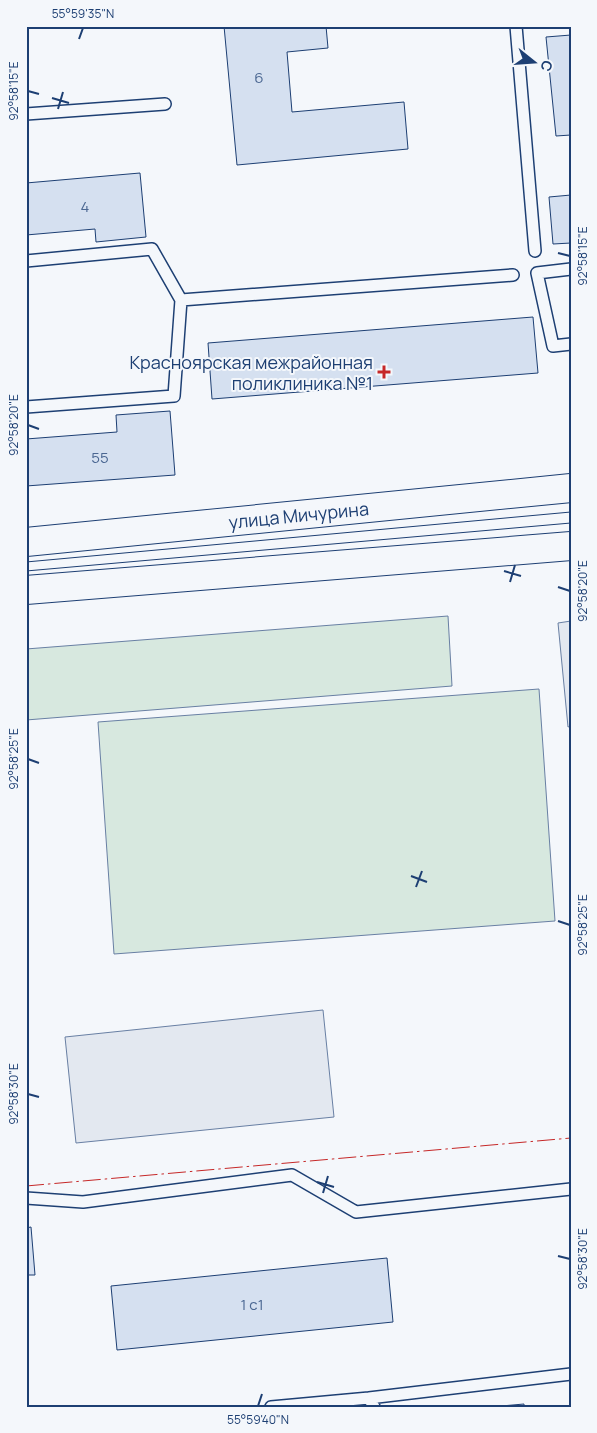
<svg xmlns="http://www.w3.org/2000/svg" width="597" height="1433" font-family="Manrope,sans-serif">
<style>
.green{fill:#d7e8df;stroke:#687fa3}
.parking{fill:#e3e8f0;stroke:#687fa3}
.building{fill:#d5e0f0;stroke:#1d3f73}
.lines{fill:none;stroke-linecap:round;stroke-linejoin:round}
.service-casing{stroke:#1d3f73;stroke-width:14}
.primary-casing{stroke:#1d3f73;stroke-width:30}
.service{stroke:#f4f7fb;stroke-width:11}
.primary{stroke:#f4f7fb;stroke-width:28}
.tram{stroke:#1d3f73;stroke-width:1}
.power{stroke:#c62828;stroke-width:1;stroke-dasharray:18 4 2.5 4;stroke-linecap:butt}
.ticks{fill:none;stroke:#1d3f73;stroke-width:2}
.poi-dot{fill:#c62828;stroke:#f4f7fb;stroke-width:2}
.labels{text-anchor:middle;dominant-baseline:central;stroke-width:4;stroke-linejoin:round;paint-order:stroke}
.number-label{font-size:15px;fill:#4b6792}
.poi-label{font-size:18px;fill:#1d3f73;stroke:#f4f7fb;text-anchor:end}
.street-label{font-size:18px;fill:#1d3f73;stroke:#f4f7fb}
.neatline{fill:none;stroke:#1d3f73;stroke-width:2}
.ticks-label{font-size:12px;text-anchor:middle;fill:#1d3f73}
</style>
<rect width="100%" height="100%" fill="#f4f7fb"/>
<!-- green -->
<path class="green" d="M448 616 452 686 26 720V649Z
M539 689 555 921 114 954 98 722Z"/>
<!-- parking -->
<path class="parking" d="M571 621V726L568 727 558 623Z
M323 1010 334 1117 76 1143 65 1037Z"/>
<!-- building -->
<path class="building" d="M224 26H326L328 48 287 52 292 112 404 102 408 149 237 165Z
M571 35V135L556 136 546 37Z
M140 173 146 237 96 242 95 229 26 235V183Z
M571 195V243L553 244 549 197Z
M533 317 538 373 212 399 208 343Z
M170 411 175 475 26 486V439L117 432 116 415Z
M31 1227 35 1275H26V1228Z
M387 1258 393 1322 117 1350 111 1286Z
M524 1404V1407H490Z"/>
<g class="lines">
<defs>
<path id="service" d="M516 26 535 251
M26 114 165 104
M26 261 152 249 181 300 174 396 26 407
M571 269 537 273 553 346 571 344
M181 300 513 275
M26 1198 83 1202 292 1175 356 1212 571 1189
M369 1398 571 1374
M271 1407 369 1398 374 1407"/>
<g id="primary">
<path id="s1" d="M26 542 571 488"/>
<path d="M26 590 571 546"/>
</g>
</defs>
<!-- service casing -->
<use href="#service" class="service-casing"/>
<!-- primary casing -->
<use href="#primary" class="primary-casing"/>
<!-- service -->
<use href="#service" class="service"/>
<!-- primary -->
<use href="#primary" class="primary"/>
<!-- tram -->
<path class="tram" d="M26 562 571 512
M26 571 571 523"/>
<!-- power -->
<path class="power" d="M26 1186 571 1138"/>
</g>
<!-- ticks -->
<path class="ticks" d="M79 39 83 28M28 91 39 94M52 98 69 103M58 109 63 92M558 253 570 256M28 425 39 429M504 571 521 576M510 582 515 565M558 587 570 591M28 759 39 763M411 876 427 882M416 887 422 871M558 921 570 925M28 1094 39 1097M317 1182 334 1187M323 1193 328 1176M558 1256 570 1259M258 1406 262 1394"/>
<!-- markers -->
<path class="poi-dot" d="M381.5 364.5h5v5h5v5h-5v5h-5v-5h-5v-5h5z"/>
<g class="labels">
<!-- number labels -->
<g class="number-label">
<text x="259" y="77">6</text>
<text x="85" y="206">4</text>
<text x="100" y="457">55</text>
<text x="252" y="1304">1 с1</text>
</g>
<!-- poi labels -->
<g class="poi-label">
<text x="373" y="362">Красноярская межрайонная<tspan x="373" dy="21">поликлиника №1</tspan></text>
</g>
<!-- street labels -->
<g class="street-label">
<text stroke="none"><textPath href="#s1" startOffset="274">улица Мичурина</textPath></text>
</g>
</g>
<!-- border -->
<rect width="597" height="1433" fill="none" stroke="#f4f7fb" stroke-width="55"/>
<!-- north arrow -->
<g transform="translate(534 62) rotate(107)" stroke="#f4f7fb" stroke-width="4" paint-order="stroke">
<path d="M0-4L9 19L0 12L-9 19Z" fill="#1d3f73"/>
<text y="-8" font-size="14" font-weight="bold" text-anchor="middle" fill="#1d3f73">С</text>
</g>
<rect x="28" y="28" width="542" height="1378" class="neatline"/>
<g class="ticks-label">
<text x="83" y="18">55°59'35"N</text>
<text transform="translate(14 91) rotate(-90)" y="4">92°58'15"E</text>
<text transform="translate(583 256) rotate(-90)" y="4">92°58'15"E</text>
<text transform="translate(14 425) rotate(-90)" y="4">92°58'20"E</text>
<text transform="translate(583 591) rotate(-90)" y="4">92°58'20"E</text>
<text transform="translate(14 759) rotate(-90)" y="4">92°58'25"E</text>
<text transform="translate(583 925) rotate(-90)" y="4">92°58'25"E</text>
<text transform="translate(14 1094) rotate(-90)" y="4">92°58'30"E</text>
<text transform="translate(583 1259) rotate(-90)" y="4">92°58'30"E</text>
<text x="258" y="1424">55°59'40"N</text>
</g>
</svg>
